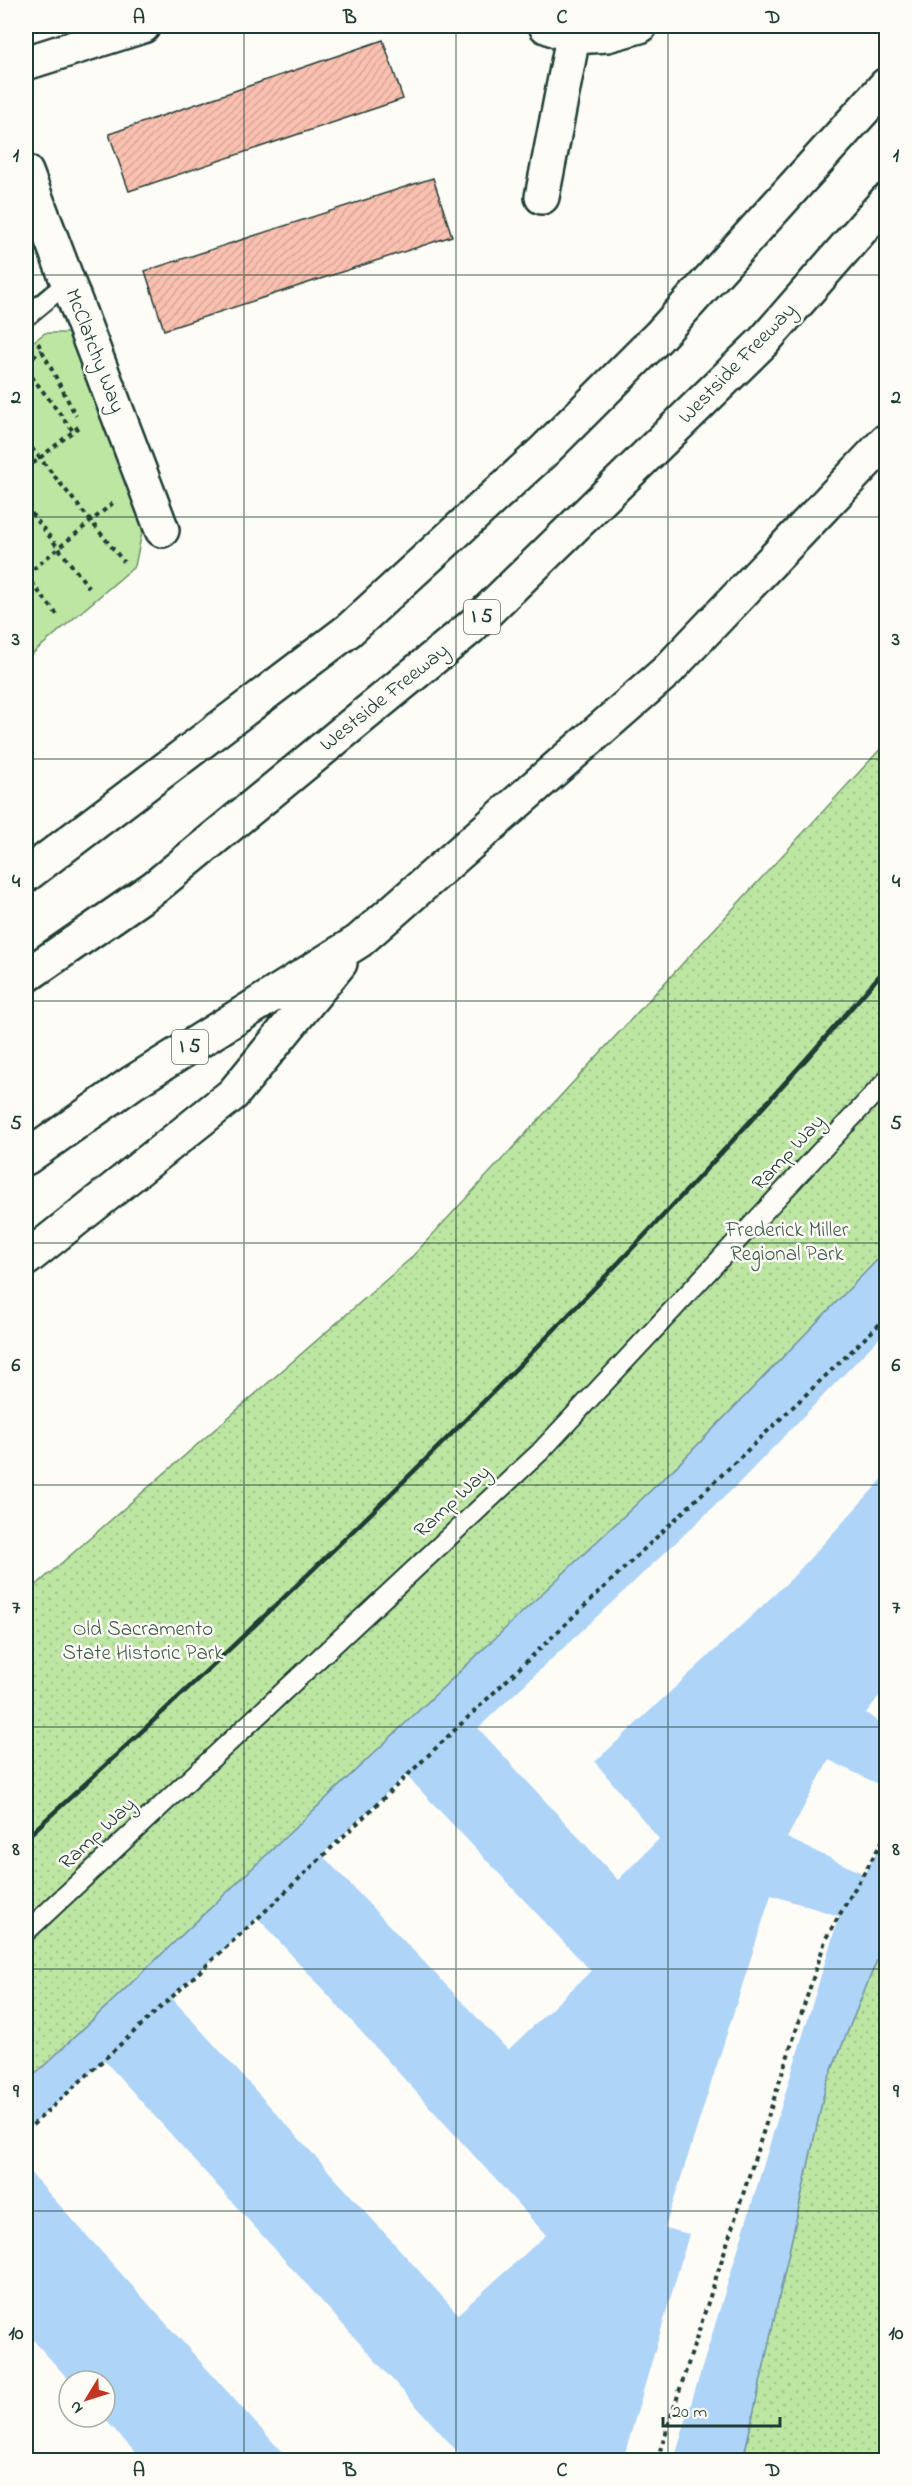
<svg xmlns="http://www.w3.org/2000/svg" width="912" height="2486" font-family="'Indie Flower',sans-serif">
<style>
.grass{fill:url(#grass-dots);stroke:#6e926b;stroke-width:1.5}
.garden{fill:#bde6a2;stroke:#6e926b;stroke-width:1.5}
.water{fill:#aed4f8;stroke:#7598aa;stroke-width:1.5;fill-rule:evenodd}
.pier{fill:#fdfcf7}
.building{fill:url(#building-hatch);stroke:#1f3d34;stroke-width:1.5}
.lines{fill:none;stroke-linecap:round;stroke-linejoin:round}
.service-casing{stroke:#1f3d34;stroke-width:22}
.minor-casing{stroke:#1f3d34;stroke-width:38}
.motorway-casing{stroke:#1f3d34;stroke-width:38}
.path{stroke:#1f3d34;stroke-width:4;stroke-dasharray:4.5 4.5;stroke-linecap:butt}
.service{stroke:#fdfcf7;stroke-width:18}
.minor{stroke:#fdfcf7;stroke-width:33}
.motorway{stroke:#fdfcf7;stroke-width:33}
.rail{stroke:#1f3d34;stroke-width:4.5}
.grid{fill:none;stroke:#1f3d34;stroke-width:1.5;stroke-opacity:0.55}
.labels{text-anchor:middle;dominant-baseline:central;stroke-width:5;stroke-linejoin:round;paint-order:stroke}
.shield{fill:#fdfcf7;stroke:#62766e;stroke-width:1.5}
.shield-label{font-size:20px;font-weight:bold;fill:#1f3d34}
.street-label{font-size:21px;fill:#1f3d34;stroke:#fdfcf7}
.park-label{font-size:21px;fill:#3f5f4a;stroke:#fdfcf7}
.neatline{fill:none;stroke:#1f3d34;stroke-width:2}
.grid-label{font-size:20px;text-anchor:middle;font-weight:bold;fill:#1f3d34}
</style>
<defs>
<pattern id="grass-dots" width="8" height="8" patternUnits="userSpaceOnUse" patternTransform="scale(1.5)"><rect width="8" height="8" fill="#bde6a2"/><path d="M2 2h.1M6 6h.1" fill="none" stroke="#a2c68c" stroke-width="1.8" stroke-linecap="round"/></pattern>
<pattern id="building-hatch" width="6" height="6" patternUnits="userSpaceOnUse" patternTransform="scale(1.5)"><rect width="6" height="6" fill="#fac0b0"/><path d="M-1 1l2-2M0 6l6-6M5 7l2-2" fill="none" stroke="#d6a698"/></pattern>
</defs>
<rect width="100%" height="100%" fill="#fdfcf7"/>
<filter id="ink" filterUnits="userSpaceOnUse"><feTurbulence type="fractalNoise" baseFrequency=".0167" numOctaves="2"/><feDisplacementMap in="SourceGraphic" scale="12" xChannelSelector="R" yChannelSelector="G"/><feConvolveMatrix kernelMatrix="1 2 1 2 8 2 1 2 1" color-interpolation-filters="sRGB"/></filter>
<g filter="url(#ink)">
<!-- grass -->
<path class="grass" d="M886 743V1251L683 1460 26 2083V1594L410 1259Z
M886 1938V2460H743L826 2084Z"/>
<!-- garden -->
<path class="garden" d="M45 333H78L144 523 135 566 26 659V347Z"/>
<!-- water -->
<path class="water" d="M886 1251V1938L826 2084 743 2460H26V2083L683 1460ZM69 2381H105V2417H69Z"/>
<!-- pier -->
<path class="pier" d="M886 1331V1475L791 1579 595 1762 659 1839 618 1880 478 1728 736 1486Z
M886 1687V1728L866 1713Z
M829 1760 886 1788V1835L864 1874 787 1838Z
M406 1775 591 1971 508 2050 322 1855Z
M771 1895 839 1916 674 2460H623L689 2234 665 2228Z
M258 1918 546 2235 458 2314 171 1997Z
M104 2060 465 2460H289L26 2168V2131Z
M26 2332 70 2381 69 2417H103L142 2460H33L26 2452Z"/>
<!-- building -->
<path class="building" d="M383 40 403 99 129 191 109 134Z
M433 178 452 236 164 330 145 271Z"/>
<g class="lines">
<defs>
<path id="service" d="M26 317 68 282
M26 1932 540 1452 886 1081"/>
<path id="minor" d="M546 26 573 37 607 35 640 26
M26 63 143 26
M26 172 162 530
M542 197 573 37"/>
<path id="motorway" d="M26 875 349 630 544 451 659 336 886 85
M26 976 155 887 471 627 764 341 886 201
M26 1158 132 1083 359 941 667 671 886 441
M26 1259 233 1094 340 963"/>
</defs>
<!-- service casing -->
<use href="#service" class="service-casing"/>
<!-- minor casing -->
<use href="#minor" class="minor-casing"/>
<!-- motorway casing -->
<use href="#motorway" class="motorway-casing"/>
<!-- path -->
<path class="path" d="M38 343 76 416
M26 362 42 350
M26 369 73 431
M26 441 124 562
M26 469 81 425
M26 506 90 589
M26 575 113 503
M26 576 60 618
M26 646 28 649
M26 2131 258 1918 886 1318
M26 2446 39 2460
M657 2460 826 1938 886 1835"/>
<!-- service -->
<use href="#service" class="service"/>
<!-- minor -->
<use href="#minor" class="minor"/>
<!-- motorway -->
<use href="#motorway" class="motorway"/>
<!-- rail -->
<path class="rail" d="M26 1838C327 1564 620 1277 886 968"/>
</g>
</g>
<!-- grid -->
<path class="grid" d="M244 26V2460M456 26V2460M668 26V2460M26 275H886M26 517H886M26 759H886M26 1001H886M26 1243H886M26 1485H886M26 1727H886M26 1969H886M26 2211H886"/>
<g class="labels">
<!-- shield labels -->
<g class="shield">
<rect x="464" y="600" width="36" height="34" rx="4.5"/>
<rect x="172" y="1030" width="36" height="34" rx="4.5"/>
</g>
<g class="shield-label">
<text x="482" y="617">I 5</text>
<text x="190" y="1047">I 5</text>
</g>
<!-- street labels -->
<g class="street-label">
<text transform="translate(94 351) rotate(69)">McClatchy Way</text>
<text transform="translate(738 364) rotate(-46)">Westside Freeway</text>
<text transform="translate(385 698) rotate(-39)">Westside Freeway</text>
<text transform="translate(789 1153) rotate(-47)">Ramp Way</text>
<text transform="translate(453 1502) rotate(-43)">Ramp Way</text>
<text transform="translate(98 1834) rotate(-43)">Ramp Way</text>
</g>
<!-- park labels -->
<g class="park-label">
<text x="787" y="1231">Frederick Miller<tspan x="787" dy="24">Regional Park</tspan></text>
<text x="143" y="1630">Old Sacramento<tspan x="143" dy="24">State Historic Park</tspan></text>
</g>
</g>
<!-- margin -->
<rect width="912" height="2486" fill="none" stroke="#fdfcf7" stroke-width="66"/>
<!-- north arrow -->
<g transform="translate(87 2399) rotate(232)"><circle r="28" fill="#fdfcf7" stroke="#a4b0a9" stroke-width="1.5"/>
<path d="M0-4.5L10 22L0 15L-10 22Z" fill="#c8321e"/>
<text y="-9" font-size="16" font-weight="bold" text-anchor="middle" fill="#1f3d34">N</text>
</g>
<!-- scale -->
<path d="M663 2417v9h117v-9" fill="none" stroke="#1f3d34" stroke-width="3"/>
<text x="672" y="2417" font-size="18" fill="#1f3d34" stroke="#fdfcf7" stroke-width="4.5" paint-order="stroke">20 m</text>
<rect x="33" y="33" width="846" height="2420" class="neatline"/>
<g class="grid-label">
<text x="139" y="23">A</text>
<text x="350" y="23">B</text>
<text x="562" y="23">C</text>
<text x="773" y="23">D</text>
<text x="16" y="161">1</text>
<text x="896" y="161">1</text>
<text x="16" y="403">2</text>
<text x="896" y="403">2</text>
<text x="16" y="645">3</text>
<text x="896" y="645">3</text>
<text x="16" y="887">4</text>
<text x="896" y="887">4</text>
<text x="16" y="1129">5</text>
<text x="896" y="1129">5</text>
<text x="16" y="1371">6</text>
<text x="896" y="1371">6</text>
<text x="16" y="1613">7</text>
<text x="896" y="1613">7</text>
<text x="16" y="1855">8</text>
<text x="896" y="1855">8</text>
<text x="16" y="2097">9</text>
<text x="896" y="2097">9</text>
<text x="16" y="2339">10</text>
<text x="896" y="2339">10</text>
<text x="139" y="2476">A</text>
<text x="350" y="2476">B</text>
<text x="562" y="2476">C</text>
<text x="773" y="2476">D</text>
</g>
</svg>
